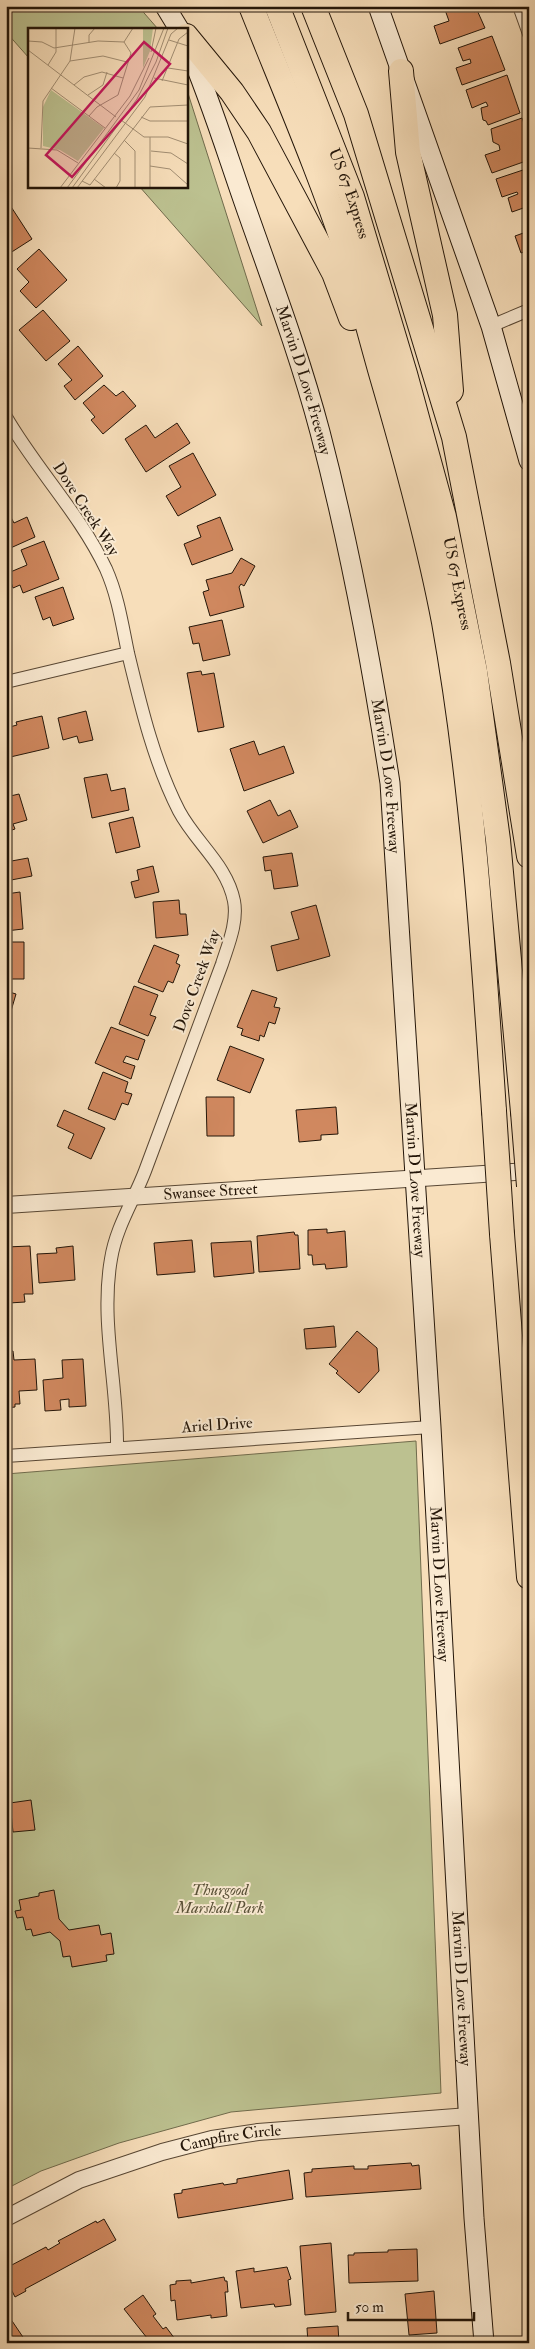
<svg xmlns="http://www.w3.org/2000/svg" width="535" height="2349" font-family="'IM FELL Double Pica',serif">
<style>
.green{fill:#bcc190;stroke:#706b4c}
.building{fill:#d0885f;stroke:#231508}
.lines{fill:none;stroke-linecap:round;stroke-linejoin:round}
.minor-casing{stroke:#584734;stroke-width:14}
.tertiary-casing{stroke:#584734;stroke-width:18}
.secondary-casing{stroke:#231508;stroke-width:21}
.motorway-casing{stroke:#231508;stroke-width:26}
.minor{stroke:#faead2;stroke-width:12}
.tertiary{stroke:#faead2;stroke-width:16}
.secondary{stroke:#faead2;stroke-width:19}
.motorway{stroke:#f7deba;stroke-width:24}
.motorway-bridge-casing{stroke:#231508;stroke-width:26;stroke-linecap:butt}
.motorway-bridge{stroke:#f7deba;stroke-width:24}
.labels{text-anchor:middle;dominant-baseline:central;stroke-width:4;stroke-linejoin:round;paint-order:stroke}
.street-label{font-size:16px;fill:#231508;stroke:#faead2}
.park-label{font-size:16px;font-style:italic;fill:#595138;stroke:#faead2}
.inset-road{fill:none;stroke:#a28e73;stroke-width:1}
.view{fill:#c2185b;fill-opacity:0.15;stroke:#c2185b;stroke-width:2.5}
.inset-edge{fill:none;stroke:#231508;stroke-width:2.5}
</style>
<rect width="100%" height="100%" fill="#f7deba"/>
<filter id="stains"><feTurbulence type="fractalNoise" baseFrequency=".004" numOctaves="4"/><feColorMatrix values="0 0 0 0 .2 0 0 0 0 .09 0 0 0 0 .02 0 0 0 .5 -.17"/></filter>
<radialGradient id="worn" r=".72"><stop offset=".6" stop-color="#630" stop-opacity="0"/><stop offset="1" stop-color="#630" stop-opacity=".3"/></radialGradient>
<!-- green -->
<path class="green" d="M6 6H138L158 29H29V58L6 32Z
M186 87 262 326 139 186H186Z
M416 1441 441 2093 231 2112 119 2143 41 2171 6 2189V1474Z"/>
<!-- building -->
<path class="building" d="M447 6H473L474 12 477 10 485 28 440 44 434 26 449 21 444 7Z
M492 36 505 70 462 85 456 68 471 63 470 59 463 61 458 48Z
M507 75 520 113 488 125 486 121 483 120 482 115 481 108 488 106 486 102 472 108 466 90Z
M522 118 529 137V160L492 173 485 155 500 150 499 145 493 142 491 129Z
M529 168V206L512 212 508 198 518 194 517 192 502 197 496 179Z
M6 199 32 239 7 255 6 254Z
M529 231V250L521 253 515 236Z
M39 249 67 280 36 308 20 291 29 282 17 269Z
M43 310 70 341 46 361 19 330Z
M78 346 103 376 75 400 64 386 72 380 58 364Z
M104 385 116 396 123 391 136 406 103 434 91 420 95 417 83 403Z
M177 423 190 443 146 472 125 439 146 425 155 438Z
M193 453 216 495 178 516 166 496 181 487 169 466Z
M6 508 14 523 27 517 35 537 6 550Z
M220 517 233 550 192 565 184 544 201 537 197 526Z
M44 541 59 579 23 593 20 585 13 588 8 573 27 565 21 550Z
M241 558 255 566 244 586 241 584 239 587 244 607 210 616 203 592 209 590 206 580 232 573Z
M63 587 74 619 53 626 50 617 43 620 35 597Z
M222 620 230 655 203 661 199 643 193 644 189 627Z
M201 671 202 675 214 673 224 727 198 732 187 673Z
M86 711 93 740 79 743 77 736 63 740 58 718Z
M42 716 49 748 6 758V728L17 725 16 722Z
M254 741 259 755 284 746 294 773 244 791 230 749Z
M107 774 111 791 125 788 129 810 92 818 84 778Z
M19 794 27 820 13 824 15 829 6 832V797Z
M270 800 278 816 290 810 298 827 263 843 247 811Z
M133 817 140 847 116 853 109 823Z
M292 853 298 886 274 889 271 870 265 871 263 857Z
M28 858 32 876 6 881V862Z
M153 866 159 892 135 898 131 882 139 880 137 870Z
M20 892 23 929 6 931V894Z
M179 900 180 914H186L188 935 156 938 153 902Z
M316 905 330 956 277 971 271 946 299 939 291 912Z
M6 942H24V979H6Z
M154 945 179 955 176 963 180 965 173 983 168 981 163 992 138 982Z
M134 986 158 995 150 1015 156 1017 148 1036 119 1024Z
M252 990 277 998 274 1007 280 1008 275 1024 269 1022 264 1037 260 1035 259 1041 241 1035 243 1029 237 1027Z
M6 991 16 994 6 1028Z
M111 1027 145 1040 138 1060 126 1056 123 1062 135 1066 131 1079 95 1063Z
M230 1046 264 1059 250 1093 217 1080Z
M103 1072 128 1082 125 1092 132 1094 128 1105 122 1103 115 1120 88 1109Z
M206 1097H234V1136H207Z
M336 1107 338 1134 321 1135V1140L299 1142 296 1110Z
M64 1110 105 1128 91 1159 68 1148 74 1134 57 1126Z
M327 1229V1233L345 1231 347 1267 326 1269 325 1264 313 1265 312 1255H308V1230Z
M294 1232 295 1235H298L300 1269 259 1272 257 1236Z
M192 1240 195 1272 157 1275 154 1243Z
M251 1241 254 1273 214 1277 211 1243Z
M30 1246 33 1294H24L25 1302 9 1303 6 1287V1247Z
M73 1246 75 1280 39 1283 37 1254 57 1253 56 1248Z
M334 1326 336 1347 306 1349 304 1329Z
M357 1331 377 1348 379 1371 359 1393 336 1373 338 1371 329 1364Z
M6 1351H13L14 1360 35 1359 37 1390 19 1391 20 1404H15V1407L6 1408Z
M83 1359 86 1406 69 1407V1399L60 1400 61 1410 45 1411 43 1380 63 1378 62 1360Z
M31 1800 35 1830 13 1832 10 1803Z
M54 1890 59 1919 69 1930 99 1925 101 1935 111 1933 114 1954 106 1955 107 1961 72 1967 70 1956 63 1957 60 1941 50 1932 33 1936 31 1929 26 1930 23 1917 17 1918 15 1911 21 1910 19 1900 39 1896V1893Z
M411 2163 412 2166 419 2165 421 2189 306 2197 304 2173 312 2172V2169L354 2166V2169H368V2166Z
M289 2170 293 2199 178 2218 174 2194 182 2193V2190L223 2183 224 2185 237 2183V2179Z
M104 2219 116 2240 25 2289 26 2291 15 2297 6 2279V2273L10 2271 8 2267 46 2247 48 2250 60 2243 58 2241 96 2221 97 2223Z
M331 2243 336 2312 305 2315 300 2246Z
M417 2249 418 2281 349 2283 348 2255H354V2253L388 2252V2250Z
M287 2267 291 2279 288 2280 291 2305 275 2307 274 2304 241 2308 236 2271 254 2268V2272Z
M224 2277 225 2281H227L228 2292H225L227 2316 211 2318V2315L177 2320 175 2300 171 2301 170 2285 176 2284V2281L191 2280V2283Z
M434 2291 437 2333 409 2335 405 2294Z
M143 2295 156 2314 153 2316 163 2329 166 2327 178 2343H151L124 2309Z
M8 2315 27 2343H6V2317Z
M338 2326 339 2343H308L307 2328Z"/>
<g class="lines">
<defs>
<path id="minor" d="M519 6 529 34
M491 326 529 310
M6 417C36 469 80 514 106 569 118 596 122 624 128 653 141 707 154 762 179 811 196 843 227 865 234 901 238 922 228 945 222 964 196 1033 171 1102 145 1171 134 1200 116 1227 111 1259 100 1321 118 1386 117 1448
M6 682 128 653
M6 1456 431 1427"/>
<g id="tertiary">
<path id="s1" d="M6 1205 529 1171"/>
<path id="s2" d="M6 2218 79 2180 162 2152 212 2139 258 2132 469 2116"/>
</g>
<g id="secondary">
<path d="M165 6 179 29"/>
<path d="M378 6 491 326 529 461"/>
<path id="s3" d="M187 45C210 98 227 154 246 208 272 282 300 356 320 432 350 547 372 665 390 783L431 1427 474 2218 484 2343"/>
</g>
<g id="motorway">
<path d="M251 6C284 89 320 172 348 257 360 295 370 334 381 373 405 455 428 538 444 622 473 784 483 948 494 1111"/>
<path id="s4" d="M277 6 352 197 405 374 444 517 475 671 498 840 523 1112"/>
<path d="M313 6 356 114 454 437 498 663 529 856"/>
<path d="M186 36 232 92 259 132 334 273 351 318"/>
<path d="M401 71 408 152 445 315 451 391"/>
<path d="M502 1234 529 1577"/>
</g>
</defs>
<!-- minor casing -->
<use href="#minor" class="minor-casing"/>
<!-- tertiary casing -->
<use href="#tertiary" class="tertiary-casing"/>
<!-- secondary casing -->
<use href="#secondary" class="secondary-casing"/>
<!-- motorway casing -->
<use href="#motorway" class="motorway-casing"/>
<!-- minor -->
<use href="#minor" class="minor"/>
<!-- tertiary -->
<use href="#tertiary" class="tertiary"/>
<!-- secondary -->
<use href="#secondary" class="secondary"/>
<!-- motorway -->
<use href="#motorway" class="motorway"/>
<defs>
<path id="motorway-bridge" d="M494 1111 502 1234
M523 1112 529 1186"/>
</defs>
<!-- motorway-bridge casing -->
<use href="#motorway-bridge" class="motorway-bridge-casing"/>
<!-- motorway-bridge -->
<use href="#motorway-bridge" class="motorway-bridge"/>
</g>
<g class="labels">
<!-- street labels -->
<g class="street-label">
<text stroke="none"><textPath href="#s4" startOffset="201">US 67 Express</textPath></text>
<text stroke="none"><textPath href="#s3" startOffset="355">Marvin D Love Freeway</textPath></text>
<text transform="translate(86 509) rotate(57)">Dove Creek Way</text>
<text stroke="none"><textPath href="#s4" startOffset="606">US 67 Express</textPath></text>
<text stroke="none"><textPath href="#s3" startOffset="760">Marvin D Love Freeway</textPath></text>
<text transform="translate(197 981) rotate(-70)">Dove Creek Way</text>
<text stroke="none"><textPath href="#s3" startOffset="1165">Marvin D Love Freeway</textPath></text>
<text stroke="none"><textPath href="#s1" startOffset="205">Swansee Street</textPath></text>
<text transform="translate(217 1425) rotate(-4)">Ariel Drive</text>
<text stroke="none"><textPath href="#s3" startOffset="1570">Marvin D Love Freeway</textPath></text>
<text stroke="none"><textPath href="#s3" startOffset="1975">Marvin D Love Freeway</textPath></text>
<text stroke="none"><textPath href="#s2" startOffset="240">Campfire Circle</textPath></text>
</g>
<!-- park labels -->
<g class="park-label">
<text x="220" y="1890">Thurgood<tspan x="220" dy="18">Marshall Park</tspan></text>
</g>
</g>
<!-- overview -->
<g transform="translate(28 28)">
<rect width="160" height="160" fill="#f7deba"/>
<path d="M115 0H125L122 23 115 40ZM23 62 76 100 50 133 32 122 15 118V79Z" fill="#bcc190"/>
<path class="inset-road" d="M141 12 160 18M0 13 14 14 26 20 70 13 96 14M61 15V7L67 0M0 22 88 89M123 24 128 0M42 33 75 28 99 34M20 37 28 24V0M140 40 160 43M126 50 160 57M134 53 151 11 160 4M46 57 56 49 74 44 95 50M23 60 77 100M60 67 75 57 79 44M122 79 160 77M61 88 69 79 90 67 103 25 96 14 105 0M113 89 122 93H160M93 92 116 109H140L160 116M96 112 107 123V160M0 120 29 122 50 135M13 120 15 73 42 33 47 0M123 123 143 125 160 136M86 125 92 130V153L88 160M122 138 142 141 160 157M66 151 78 160M54 153 62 157 122 79M32 160 102 68 121 30M39 160 111 62 136 0M44 160 109 71 128 34 140 0M49 160 117 69 143 6 150 0M122 160V109"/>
<path class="view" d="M116 14 142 36 44 149 18 127Z"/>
<rect width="160" height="160" class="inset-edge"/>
</g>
<!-- margin -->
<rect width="535" height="2349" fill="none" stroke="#f7deba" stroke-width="25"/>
<rect x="8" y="8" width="520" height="2334" fill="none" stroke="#231508" stroke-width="2.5"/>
<rect x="12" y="12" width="510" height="2324" fill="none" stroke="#231508"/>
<!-- scale -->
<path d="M348 2312v8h126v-8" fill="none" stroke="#231508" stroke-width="2.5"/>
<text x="355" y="2312" font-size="15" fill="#231508" stroke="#faead2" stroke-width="4" paint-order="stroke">50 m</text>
<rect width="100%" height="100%" filter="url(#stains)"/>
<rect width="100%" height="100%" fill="url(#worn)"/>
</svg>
